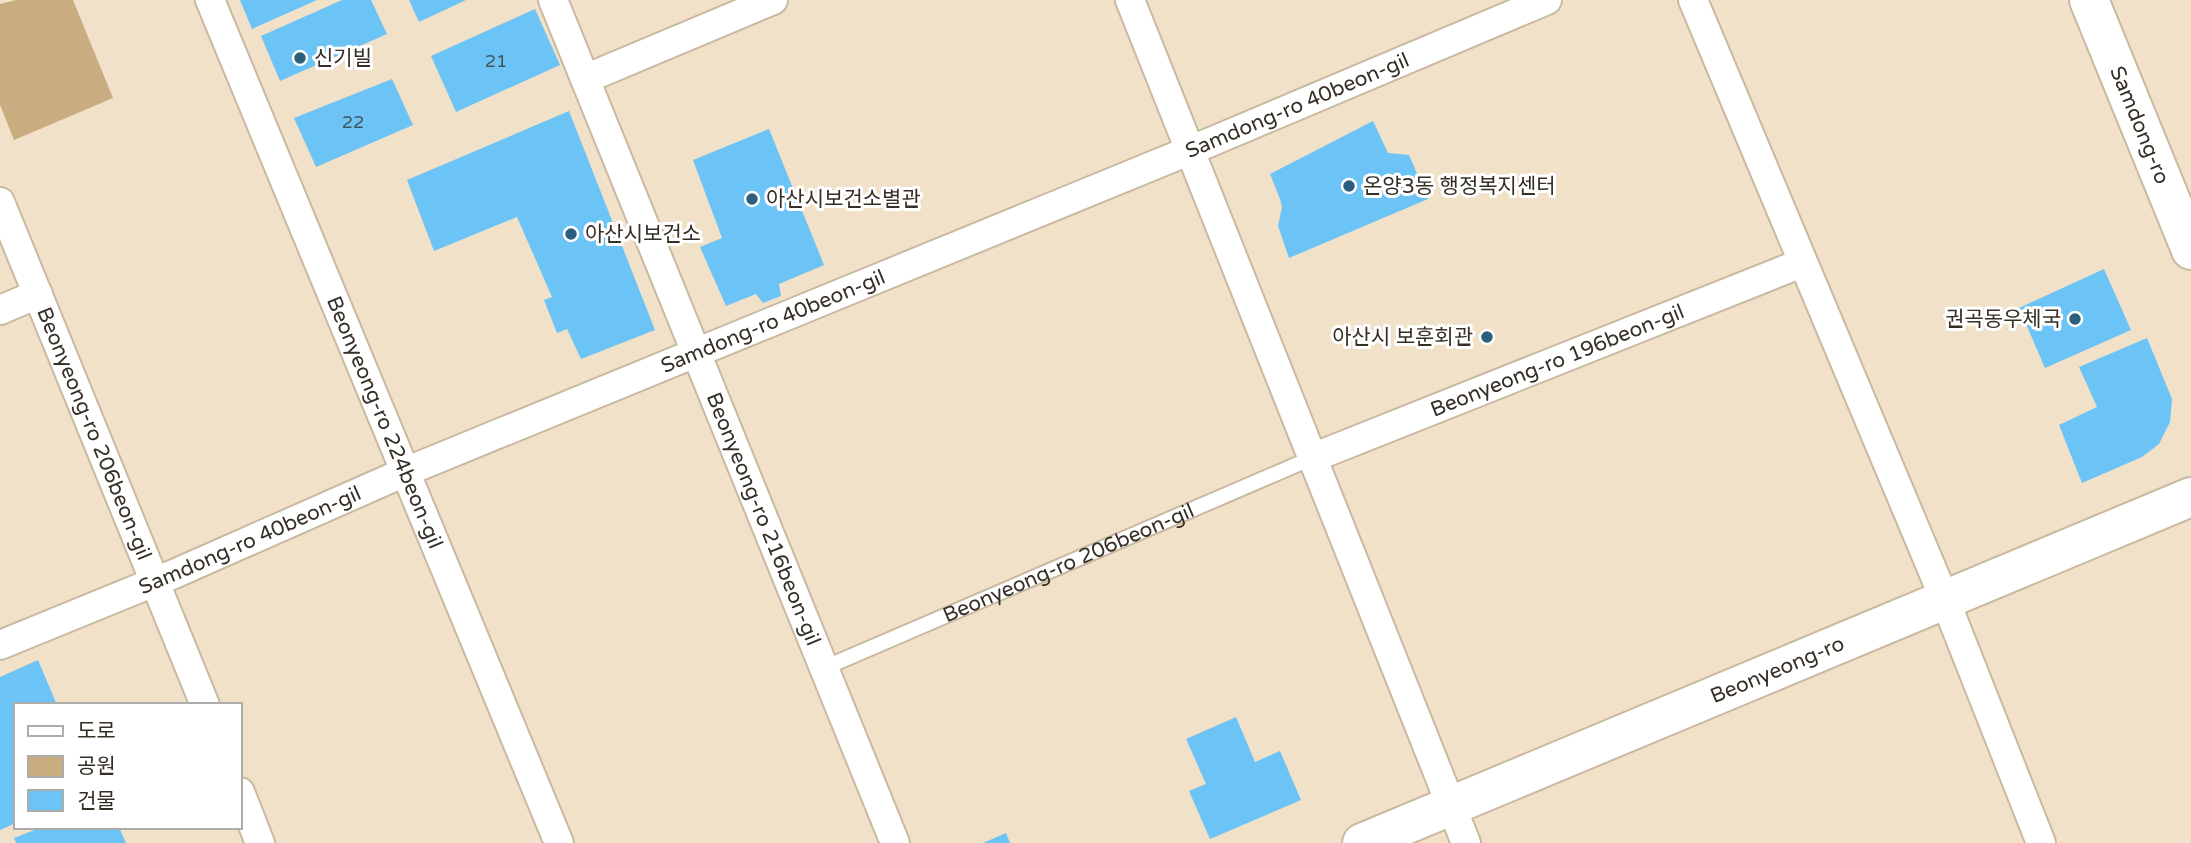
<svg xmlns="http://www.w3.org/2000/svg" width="2191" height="843" font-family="'Varela Round','Noto Sans KR',sans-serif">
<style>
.green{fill:#c9ac7f}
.building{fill:#6cc3f6}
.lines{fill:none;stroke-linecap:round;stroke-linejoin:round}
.lane-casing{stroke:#c9b9a1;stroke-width:18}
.street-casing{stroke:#c9b9a1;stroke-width:32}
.secondary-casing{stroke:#c9b9a1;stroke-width:42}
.lane{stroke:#fff;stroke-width:14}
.street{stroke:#fff;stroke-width:28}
.secondary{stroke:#fff;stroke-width:38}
.poi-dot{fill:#2c5f7c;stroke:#fff;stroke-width:2.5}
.labels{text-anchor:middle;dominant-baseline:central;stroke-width:6;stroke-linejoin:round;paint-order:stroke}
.number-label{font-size:18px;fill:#43545a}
.poi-label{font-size:21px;fill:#352f26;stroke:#fff;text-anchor:start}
.street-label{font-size:21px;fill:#352f26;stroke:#fff}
</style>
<rect width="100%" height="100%" fill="#f1e1c8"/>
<!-- green -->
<path class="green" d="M16 0H73L113 98 14 140 0 105V4Z"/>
<!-- building -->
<path class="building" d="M240 0H317L252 29Z
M342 0H371L387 34 280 81 261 36Z
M409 0H466L419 22Z
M535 9 560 65 456 112 431 56Z
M392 79 413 125 316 167 294 118Z
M569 111 655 330 581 359 567 329 557 333 544 300 552 297 517 217 434 251 407 180Z
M1373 121 1388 153 1409 155 1428 199 1289 258 1278 226 1282 207 1280 199 1270 174Z
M769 129 824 265 779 284 781 296 763 303 756 294 726 306 700 247 722 238 693 160Z
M2104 269 2131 330 2045 368 2019 308Z
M2147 338 2172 399 2170 422 2159 444 2142 457 2082 483 2059 425 2097 407 2079 367Z
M38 660 57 705H16V823L0 830V677Z
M1236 717 1255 762 1280 751 1301 800 1210 839 1189 791 1206 784 1186 739Z
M42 827H119L126 843H16L14 838Z
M1006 833 1010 843H983Z"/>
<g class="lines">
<defs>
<g id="lane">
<path id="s1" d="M824 668 1312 458"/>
</g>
<g id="street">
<path id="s2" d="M210 0 559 843"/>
<path id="s3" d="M553 0 895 843"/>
<path d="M1130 0 1466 843"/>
<path d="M1693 0 1945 600 2041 843"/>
<path d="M585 79 773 0"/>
<path id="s4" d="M0 202 205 705"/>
<path d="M0 310 38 294"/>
<path id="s5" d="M1312 458 1802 263"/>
<path id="s6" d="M0 645 174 574 405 472 1213 141 1547 0"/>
<path d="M240 792 260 843"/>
</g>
<g id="secondary">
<path id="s7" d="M2089 0 2191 250"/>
<path id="s8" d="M1362 843 2191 497"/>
</g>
</defs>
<!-- lane casing -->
<use href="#lane" class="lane-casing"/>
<!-- street casing -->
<use href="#street" class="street-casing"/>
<!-- secondary casing -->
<use href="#secondary" class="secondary-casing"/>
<!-- lane -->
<use href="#lane" class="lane"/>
<!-- street -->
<use href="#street" class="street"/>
<!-- secondary -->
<use href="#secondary" class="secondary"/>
</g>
<!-- markers -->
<g class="poi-dot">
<circle cx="300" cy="58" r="7"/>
<circle cx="1349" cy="186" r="7"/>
<circle cx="752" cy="199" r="7"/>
<circle cx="571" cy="234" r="7"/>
<circle cx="2075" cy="319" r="7"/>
<circle cx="1487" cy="337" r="7"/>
</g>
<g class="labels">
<!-- number labels -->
<g class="number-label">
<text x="496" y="61">21</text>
<text x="353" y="122">22</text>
</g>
<!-- poi labels -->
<g class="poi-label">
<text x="314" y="58">신기빌</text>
<text x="1363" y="186">온양3동 행정복지센터</text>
<text x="766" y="199">아산시보건소별관</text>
<text x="585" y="234">아산시보건소</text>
<text x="2061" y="319" text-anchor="end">권곡동우체국</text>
<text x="1473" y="337" text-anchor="end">아산시 보훈회관</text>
</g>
<!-- street labels -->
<g class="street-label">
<text stroke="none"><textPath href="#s6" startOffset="1405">Samdong-ro 40beon-gil</textPath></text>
<text stroke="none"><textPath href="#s7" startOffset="135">Samdong-ro</textPath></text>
<text stroke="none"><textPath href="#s6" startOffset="838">Samdong-ro 40beon-gil</textPath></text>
<text stroke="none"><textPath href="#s5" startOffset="264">Beonyeong-ro 196beon-gil</textPath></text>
<text stroke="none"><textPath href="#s2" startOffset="457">Beonyeong-ro 224beon-gil</textPath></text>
<text stroke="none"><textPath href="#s4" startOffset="250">Beonyeong-ro 206beon-gil</textPath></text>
<text stroke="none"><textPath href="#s3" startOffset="560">Beonyeong-ro 216beon-gil</textPath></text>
<text stroke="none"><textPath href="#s6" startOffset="271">Samdong-ro 40beon-gil</textPath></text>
<text stroke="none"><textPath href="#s1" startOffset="266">Beonyeong-ro 206beon-gil</textPath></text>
<text stroke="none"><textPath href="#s8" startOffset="450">Beonyeong-ro</textPath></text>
</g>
</g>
<!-- legend -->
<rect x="14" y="703" width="228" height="126" fill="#ffffff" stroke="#aeaca8" stroke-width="2"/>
<rect x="28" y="726" width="35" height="10" fill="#ffffff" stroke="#aeaca8" stroke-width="2"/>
<text x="77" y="738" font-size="21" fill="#352f26">도로</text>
<rect x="28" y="756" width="35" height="21" fill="#c9ac7f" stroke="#aeaca8" stroke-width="2"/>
<text x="77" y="773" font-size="21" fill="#352f26">공원</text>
<rect x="28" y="790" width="35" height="21" fill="#6cc3f6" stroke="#aeaca8" stroke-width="2"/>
<text x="77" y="808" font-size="21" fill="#352f26">건물</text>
</svg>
